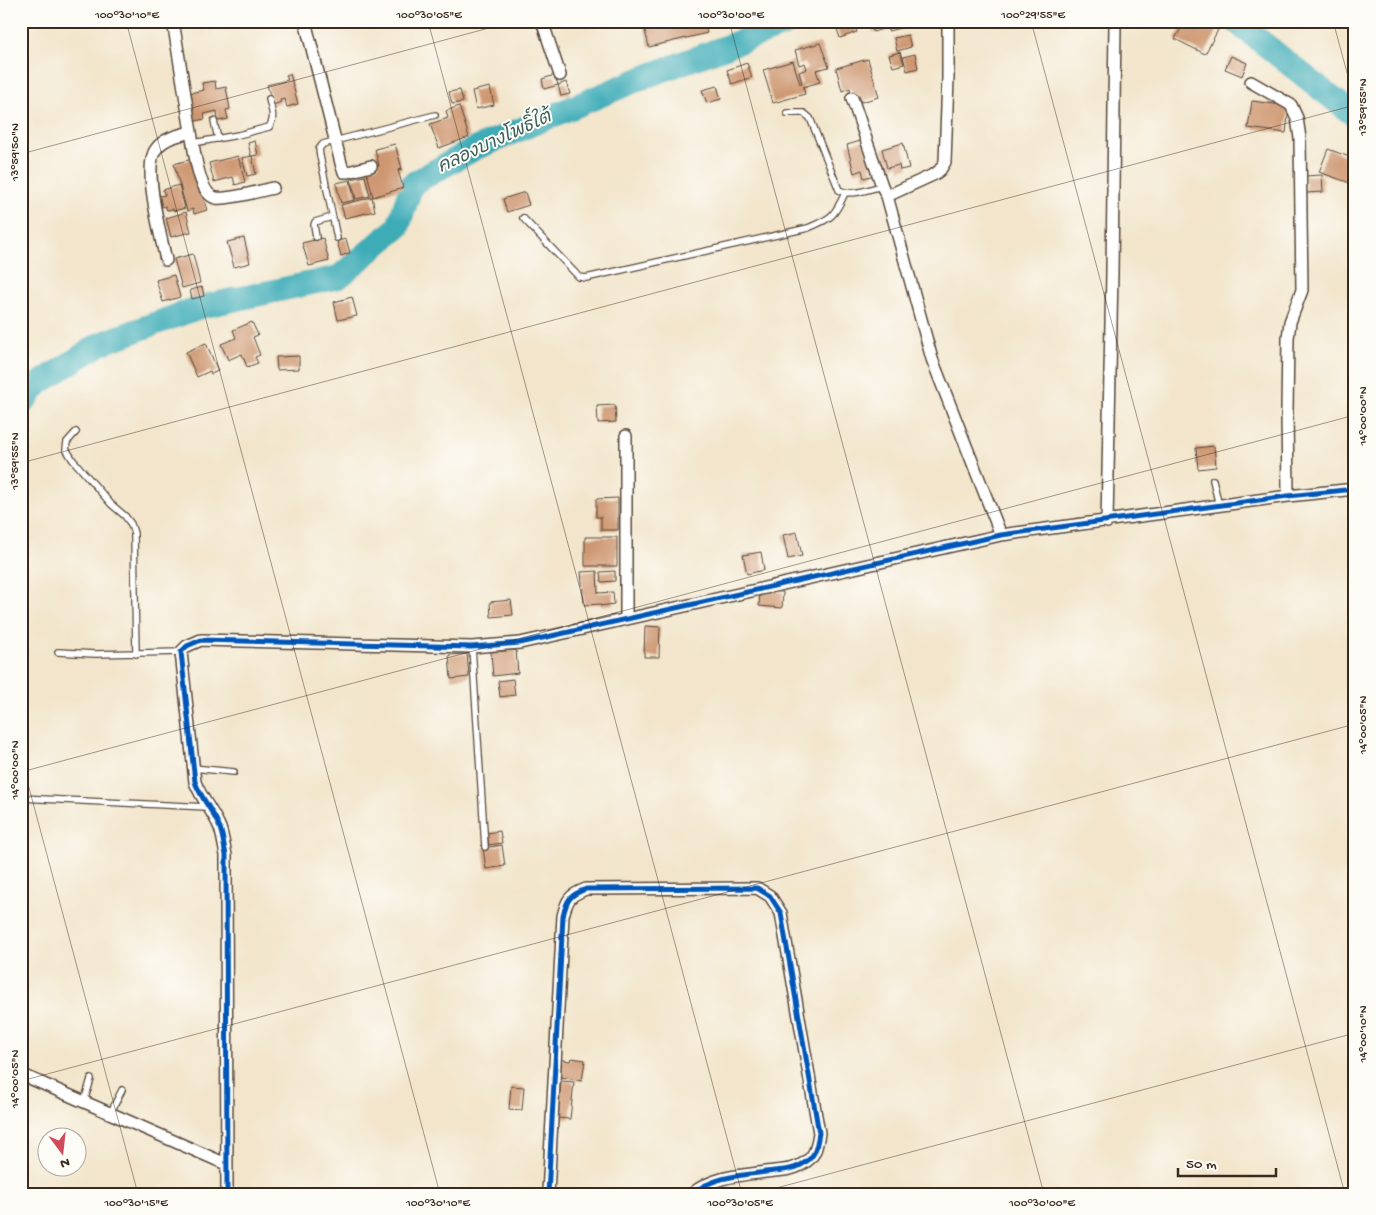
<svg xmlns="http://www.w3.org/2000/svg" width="1376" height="1215" font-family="'Gochi Hand','Playpen Sans Thai',sans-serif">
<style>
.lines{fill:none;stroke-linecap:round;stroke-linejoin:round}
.river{stroke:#3cacb7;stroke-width:24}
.building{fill:#ce9771}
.service-casing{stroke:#564638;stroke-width:8}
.minor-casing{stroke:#564638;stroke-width:14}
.service{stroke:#fff;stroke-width:5.5}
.minor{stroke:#fff;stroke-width:11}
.cycleway-casing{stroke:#fdfcf7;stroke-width:8}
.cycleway{stroke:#0057b8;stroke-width:5}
.ticks{fill:none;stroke:#3b2a1e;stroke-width:1;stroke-opacity:0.45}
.labels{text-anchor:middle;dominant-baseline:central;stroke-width:4;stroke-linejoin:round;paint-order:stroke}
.water-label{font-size:18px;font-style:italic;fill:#3b5e5b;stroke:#fdfcf7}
.neatline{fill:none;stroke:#3b2a1e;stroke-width:2}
.ticks-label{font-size:12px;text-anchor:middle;fill:#3b2a1e}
</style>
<rect width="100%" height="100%" fill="#fdfcf7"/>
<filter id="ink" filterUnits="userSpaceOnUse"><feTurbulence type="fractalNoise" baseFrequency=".02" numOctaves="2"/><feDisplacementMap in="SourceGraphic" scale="10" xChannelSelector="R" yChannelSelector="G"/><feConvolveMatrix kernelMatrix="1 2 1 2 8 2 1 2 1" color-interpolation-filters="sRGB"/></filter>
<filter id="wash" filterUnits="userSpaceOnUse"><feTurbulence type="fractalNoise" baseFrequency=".0096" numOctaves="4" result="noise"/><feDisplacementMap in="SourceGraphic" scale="20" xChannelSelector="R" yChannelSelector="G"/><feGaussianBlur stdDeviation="1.12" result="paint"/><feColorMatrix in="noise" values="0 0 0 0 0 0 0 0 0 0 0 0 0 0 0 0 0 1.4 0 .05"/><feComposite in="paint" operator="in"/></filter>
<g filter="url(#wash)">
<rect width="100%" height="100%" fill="#f2e5cb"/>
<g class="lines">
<!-- river -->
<path class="river" d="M1235 21 1355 116
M21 405 38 384 100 344 200 307 339 277 398 227 412 184 474 149 642 78 795 21"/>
</g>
<g id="blocks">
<!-- building -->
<path class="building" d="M649 21H704L707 33 649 47 643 23Z
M847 21H853L857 32 840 38 836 26Z
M871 21H881L883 29 873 32Z
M886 21H904L905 27 888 31Z
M1185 21H1201L1218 30 1205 54 1175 39Z
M908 35 911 47 897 51 894 38Z
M820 43 829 67 816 70 820 82 803 87 805 94 773 103 763 70 793 61 800 84H802L799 72 807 69 805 63 799 65 795 50Z
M900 52 904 64 893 67 889 55Z
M915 54 918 68 907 71 903 57Z
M1231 56 1247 63 1242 76 1225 69Z
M868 59 879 97 861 102 859 95 852 97 850 88 842 91 836 68Z
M747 63 752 77 732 84 727 70Z
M290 74 298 104 287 107 285 99 280 100 281 102 273 105 267 85 288 80 286 75Z
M555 75 558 85 544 89 542 79Z
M215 81 216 89 226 87 230 109 226 110 228 119 218 121 217 111 204 114 205 119 195 121 190 93 204 90 202 83Z
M566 82 570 94 561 96 558 85Z
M717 86 721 99 707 103 702 90Z
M490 87 494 105 476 109 472 91Z
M460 90 463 102 452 104 449 92Z
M1252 101 1289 106 1286 133 1248 128Z
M459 106 469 137 439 148 430 124 448 118 446 111Z
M864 140 874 175 864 178 862 170 854 173 847 145Z
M255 141 258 155 251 156 248 143Z
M903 143 909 168 900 170 899 165 887 168 882 149Z
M395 144 402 169 398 170 403 188 373 197 366 169 379 166 375 149Z
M1328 149 1355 159V180L1353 184 1319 172Z
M238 156 245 182 235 185 233 177 214 182 209 163Z
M252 156 256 174 247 176 242 158Z
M192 159 207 210 194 214 193 209 187 211 174 164Z
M1322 175 1323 192 1306 193 1305 176Z
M365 176 370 196 356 199 351 179Z
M350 180 355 200 341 203 336 183Z
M179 185 185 208 174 211 173 209 167 210 165 206 162 207 159 196 165 195 163 190Z
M525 192 529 205 507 212 503 199Z
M372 197 375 211 345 218 341 205Z
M186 212 191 232 171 237 166 218Z
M244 238 250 263 234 267 227 242Z
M323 238 329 261 309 266 302 243Z
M346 239 350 253 341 256 337 241Z
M193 254 200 283 182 288 174 259Z
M174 275 180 297 163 302 156 280Z
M202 287 204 296 192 299 190 290Z
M352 297 357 316 338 320 334 302Z
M252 322 258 335 253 337 260 355 255 357 258 363 247 367 242 354 228 360 221 344 236 338 233 330Z
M206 343 218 371 211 374 210 371 197 377 186 352Z
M299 356V369L277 370 276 357Z
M615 405 616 422 598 423 597 406Z
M1214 446 1216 467 1198 469 1196 448Z
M618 498V530H601V517H596V499Z
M797 532 802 556 788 559 783 535Z
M585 537H617V566H585Z
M761 552 764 570 747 574 743 555Z
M597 571 598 593 613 592 614 604 600 606V604L584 605 581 572Z
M615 571V581L601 582 600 572Z
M760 591 783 592 782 608 759 606Z
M511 600 513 615 491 617 490 602Z
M645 626 660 627 659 657H644Z
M516 650 518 673 493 676 491 652Z
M467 654 469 677 451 679 449 655Z
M513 679 515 695 500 697 498 681Z
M500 831 502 843 489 845 487 833Z
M502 845 505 866 486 869 483 848Z
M571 1058 585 1060 582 1081 556 1076 558 1059 570 1061Z
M561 1081 574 1082 570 1119 557 1118Z
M511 1086 524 1087 522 1110 509 1109Z"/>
</g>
</g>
<g filter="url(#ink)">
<use href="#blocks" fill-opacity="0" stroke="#564638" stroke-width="1"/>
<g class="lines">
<defs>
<path id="service" d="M787 113H804L810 118 839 190C852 197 869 189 882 186
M214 121 218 139
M193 143 238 135 269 127C276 118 271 109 269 99
M523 218 579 277 586 278 808 228C832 218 834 217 845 193
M316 237 314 225 315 222 332 217
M337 238 320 156 319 149 323 144 435 115
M76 432 67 442 66 449 73 460 111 504 125 516 131 524 134 533 136 654
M1213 480 1219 506
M472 647 485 847
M58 652 95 654 181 652
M193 768 234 772
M21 798 207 807
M84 1102 91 1079
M110 1114 122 1090"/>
<path id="minor" d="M305 21 342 167 344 172H348L371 166
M542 21 560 75
M1251 82 1291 105 1297 118 1300 138 1302 290 1290 322 1288 338 1287 411 1288 496
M852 98 882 186 887 196 932 359 1001 535
M191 132C194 147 198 195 216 198 229 200 259 191 273 188
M887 196 935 174 940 170 945 162 948 78V21
M166 260C161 237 142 166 156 149 164 138 179 135 191 132L173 21
M626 436V618
M1107 522 1112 273 1115 24
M25 1076 226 1164
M227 1194 226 855C224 846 223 837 220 828 213 811 202 800 195 782L181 652 187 646 201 640 472 647 520 643 1001 535 1288 496 1355 489
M548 1194 563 916C567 899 570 895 586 889L757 888 770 896 781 913 819 1133C817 1144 816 1155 807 1161 797 1169 786 1170 774 1171 746 1175 714 1175 692 1194"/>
</defs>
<!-- service casing -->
<use href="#service" class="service-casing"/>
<!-- minor casing -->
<use href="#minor" class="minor-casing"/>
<!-- service -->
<use href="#service" class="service"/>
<!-- minor -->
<use href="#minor" class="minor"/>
<defs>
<path id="cycleway" d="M227 1194 226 855C224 846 223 837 220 828 213 811 202 800 195 782L181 652 187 646 201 640 472 647 520 643 1001 535 1288 496 1355 489
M548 1194 563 916C567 899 570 895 586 889L757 888 770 896 781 913 819 1133C817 1144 816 1155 807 1161 797 1169 786 1170 774 1171 746 1175 714 1175 692 1194"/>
</defs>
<!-- cycleway casing -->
<use href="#cycleway" class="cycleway-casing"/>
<!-- cycleway -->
<use href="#cycleway" class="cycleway"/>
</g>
</g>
<!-- ticks -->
<path class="ticks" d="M126 21 440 1194M428 21 742 1194M729 21 1044 1194M1031 21 1345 1194M1333 21 1355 102M21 154 515 21M21 463 1355 105M21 758 138 1194M21 772 1355 415M21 1081 1355 724M754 1194 1355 1033"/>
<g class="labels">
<!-- water labels -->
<g class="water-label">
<text transform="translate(495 143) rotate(-25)">คลองบางโพธิ์ใต้</text>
</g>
</g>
<!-- margin -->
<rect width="1376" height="1215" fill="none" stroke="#fdfcf7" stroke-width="55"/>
<!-- north arrow -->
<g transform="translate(62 1152) rotate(165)"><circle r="24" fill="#fdfcf7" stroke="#afa8a0"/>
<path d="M0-4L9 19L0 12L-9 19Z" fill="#d1495b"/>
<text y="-8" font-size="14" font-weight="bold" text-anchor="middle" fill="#3b2a1e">N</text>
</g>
<!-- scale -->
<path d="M1178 1168v8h98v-8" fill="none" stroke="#3b2a1e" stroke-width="2.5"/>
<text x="1186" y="1168" font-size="15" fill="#3b2a1e" stroke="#fdfcf7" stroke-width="4" paint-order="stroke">50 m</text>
<rect x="28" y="28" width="1320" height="1160" class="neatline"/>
<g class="ticks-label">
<text x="127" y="18">100°30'10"E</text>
<text x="429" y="18">100°30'05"E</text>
<text x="731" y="18">100°30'00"E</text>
<text x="1033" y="18">100°29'55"E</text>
<text transform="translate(1362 107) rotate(-90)" y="4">13°59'55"N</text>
<text transform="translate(14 152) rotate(-90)" y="4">13°59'50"N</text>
<text transform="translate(1362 416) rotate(-90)" y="4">14°00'00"N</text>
<text transform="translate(14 461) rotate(-90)" y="4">13°59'55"N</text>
<text transform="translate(1362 725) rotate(-90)" y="4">14°00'05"N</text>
<text transform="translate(14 770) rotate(-90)" y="4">14°00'00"N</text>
<text transform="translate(1362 1034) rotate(-90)" y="4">14°00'10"N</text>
<text transform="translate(14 1079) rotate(-90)" y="4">14°00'05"N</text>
<text x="136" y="1206">100°30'15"E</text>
<text x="438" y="1206">100°30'10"E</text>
<text x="740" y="1206">100°30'05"E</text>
<text x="1042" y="1206">100°30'00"E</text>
</g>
</svg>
